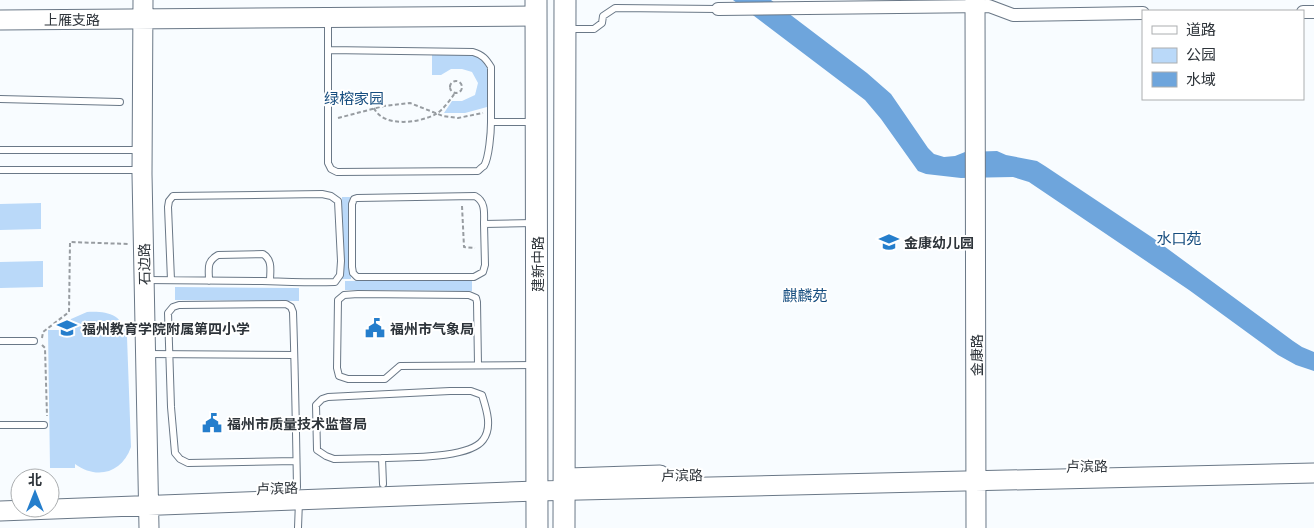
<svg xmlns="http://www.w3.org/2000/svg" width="1314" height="528" font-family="Inter,'Noto Sans SC',sans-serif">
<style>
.green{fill:#bad9f9}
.water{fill:#6ea5dc}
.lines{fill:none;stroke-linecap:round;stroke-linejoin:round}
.lane-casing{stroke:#6a7887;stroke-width:8}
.street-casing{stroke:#6a7887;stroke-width:14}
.secondary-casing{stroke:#6a7887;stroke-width:21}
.primary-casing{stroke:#6a7887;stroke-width:23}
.path{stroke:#979ca1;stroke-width:2;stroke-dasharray:4 2.5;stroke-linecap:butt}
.lane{stroke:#fff;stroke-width:6}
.street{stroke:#fff;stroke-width:12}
.secondary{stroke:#fff;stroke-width:19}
.primary{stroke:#fff;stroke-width:21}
.labels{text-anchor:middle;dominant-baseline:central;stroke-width:4;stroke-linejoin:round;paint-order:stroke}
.street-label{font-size:14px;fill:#2e343a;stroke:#fff}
.poi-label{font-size:14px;font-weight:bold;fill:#2e343a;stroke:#fff;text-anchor:start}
.neighbourhood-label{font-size:15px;fill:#164d7f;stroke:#fff}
</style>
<rect width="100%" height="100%" fill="#f8fcff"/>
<!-- green -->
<path class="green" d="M432 54H461L480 57 487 68V107L465 113H444L452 101H462L475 95 478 83 472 72 462 69H451L441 75H432Z
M342 197H350L351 279H342Z
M41 203V229L0 230V204Z
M43 261V287L0 288V262Z
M345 281H472V291L345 290Z
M175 287 299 288V301L175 300Z
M87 312C107 311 123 314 127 337L131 447C122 473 97 480 75 464V468H50L48 330H64L71 319Z"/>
<!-- water -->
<path class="water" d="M733 0H771L867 73 891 94 928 148 934 154 944 157 955 156 965 152 997 151 1006 155 1037 161 1045 166 1153 238 1293 341 1302 347 1314 352V371L1296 365 1278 355 1189 290 1029 182 1013 177 961 178 926 174 918 171 881 119 865 100Z"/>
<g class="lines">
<defs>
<path id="lane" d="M328 19V163L331 169 337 172 478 171C480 169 482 167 484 166 489 158 491 132 491 122H533
M569 29H594L602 23 603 16 615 8 718 9
M328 50 473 52C483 55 486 59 491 67V122
M0 99 120 102
M0 150H141
M0 170H140
M484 224C484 213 486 202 475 196L357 198 354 199 352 204V267L353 273 357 277H474L483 272 485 265 484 224 533 223
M145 280C184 280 222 281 261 281 286 282 310 283 335 282L340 275 341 261 338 201 331 196 322 194 173 196 169 201 168 207 171 280
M209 281C209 268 206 262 218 255L263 254C273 260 270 271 270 281
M0 341H34
M147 354 294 355
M478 365 477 302 476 298 469 295 358 294 344 295 338 300 337 368 339 376 348 379H385L400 366 533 365
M0 425H44
M382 458 334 459 326 456 317 450 316 405 322 399 328 397 450 391H471L482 395C486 408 493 427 483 440 469 459 405 457 382 458L383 484
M296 461 188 463 180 459 175 453 171 407 168 313 173 307 179 305 286 304 291 307 293 312C295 371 296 429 297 487
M298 528 299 501"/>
<path id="street" d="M718 9 989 6 1013 15 1143 13
M1303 12H1314"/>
<path id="secondary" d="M143 0 142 174 149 528
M975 0 976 528
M0 20 536 16
M568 478 660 475
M0 511 537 491 1314 473"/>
<path id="primary" d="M536 0 537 528
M564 528 565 0"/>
</defs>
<!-- lane casing -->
<use href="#lane" class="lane-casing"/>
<!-- street casing -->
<use href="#street" class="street-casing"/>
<!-- secondary casing -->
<use href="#secondary" class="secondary-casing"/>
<!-- primary casing -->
<use href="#primary" class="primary-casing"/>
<!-- path -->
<path class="path" d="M450 87a6 6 0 1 1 12 0a6 6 0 1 1-12 0Z
M374 108C383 128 420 123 436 114 443 110 450 100 455 93
M338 118 384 106 410 103 443 116 458 118 483 113
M462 206 464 247 475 248
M42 338 43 332 69 312 70 242 129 244
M42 345 45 348 47 416"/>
<!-- lane -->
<use href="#lane" class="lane"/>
<!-- street -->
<use href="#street" class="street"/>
<!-- secondary -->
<use href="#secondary" class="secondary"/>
<!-- primary -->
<use href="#primary" class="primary"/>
</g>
<!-- icons -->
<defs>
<symbol id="school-bare" viewBox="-9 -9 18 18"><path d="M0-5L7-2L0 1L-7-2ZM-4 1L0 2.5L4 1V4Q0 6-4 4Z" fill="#257ecc" stroke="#fff" stroke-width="2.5" paint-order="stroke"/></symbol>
<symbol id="civic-bare" viewBox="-9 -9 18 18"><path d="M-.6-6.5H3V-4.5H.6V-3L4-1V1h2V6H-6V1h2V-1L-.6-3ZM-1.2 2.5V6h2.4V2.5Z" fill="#257ecc" stroke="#fff" stroke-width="2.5" paint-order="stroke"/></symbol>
</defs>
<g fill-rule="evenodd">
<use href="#school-bare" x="875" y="228" width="28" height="28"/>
<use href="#school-bare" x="53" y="314" width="28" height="28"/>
<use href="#civic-bare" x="361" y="314" width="28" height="28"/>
<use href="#civic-bare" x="198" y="409" width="28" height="28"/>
</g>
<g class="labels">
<!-- street labels -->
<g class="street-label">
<text x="72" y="19">上雁支路</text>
<text transform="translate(144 264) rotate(-91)">石边路</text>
<text transform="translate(537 264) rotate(-90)">建新中路</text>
<text transform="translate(976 355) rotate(-90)">金康路</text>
<text transform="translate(1087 466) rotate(-1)">卢滨路</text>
<text transform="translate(682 475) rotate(-1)">卢滨路</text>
<text transform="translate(277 488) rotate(-2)">卢滨路</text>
</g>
<!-- poi labels -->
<g class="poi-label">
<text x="904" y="242">金康幼儿园</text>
<text x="82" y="328">福州教育学院附属第四小学</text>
<text x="390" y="328">福州市气象局</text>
<text x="227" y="423">福州市质量技术监督局</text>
</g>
<!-- neighbourhood labels -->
<g class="neighbourhood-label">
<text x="354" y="98">绿榕家园</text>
<text x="1179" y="238">水口苑</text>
<text x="805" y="295">麒麟苑</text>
</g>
</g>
<!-- legend -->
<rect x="1142" y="10" width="162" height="90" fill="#ffffff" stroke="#abaeb0"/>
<rect x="1152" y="26" width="25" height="8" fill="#ffffff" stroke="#abaeb0"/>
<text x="1186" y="35" font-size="15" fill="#2e343a">道路</text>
<rect x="1152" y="48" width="25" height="15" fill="#bad9f9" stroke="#abaeb0"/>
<text x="1186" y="60" font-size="15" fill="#2e343a">公园</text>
<rect x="1152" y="72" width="25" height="15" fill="#6ea5dc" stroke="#abaeb0"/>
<text x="1186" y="85" font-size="15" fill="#2e343a">水域</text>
<!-- north arrow -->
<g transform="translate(35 493)"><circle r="24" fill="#ffffff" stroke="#abaeb0"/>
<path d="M0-4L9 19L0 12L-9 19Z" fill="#257ecc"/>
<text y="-8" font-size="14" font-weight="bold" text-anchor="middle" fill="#2e343a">北</text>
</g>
</svg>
